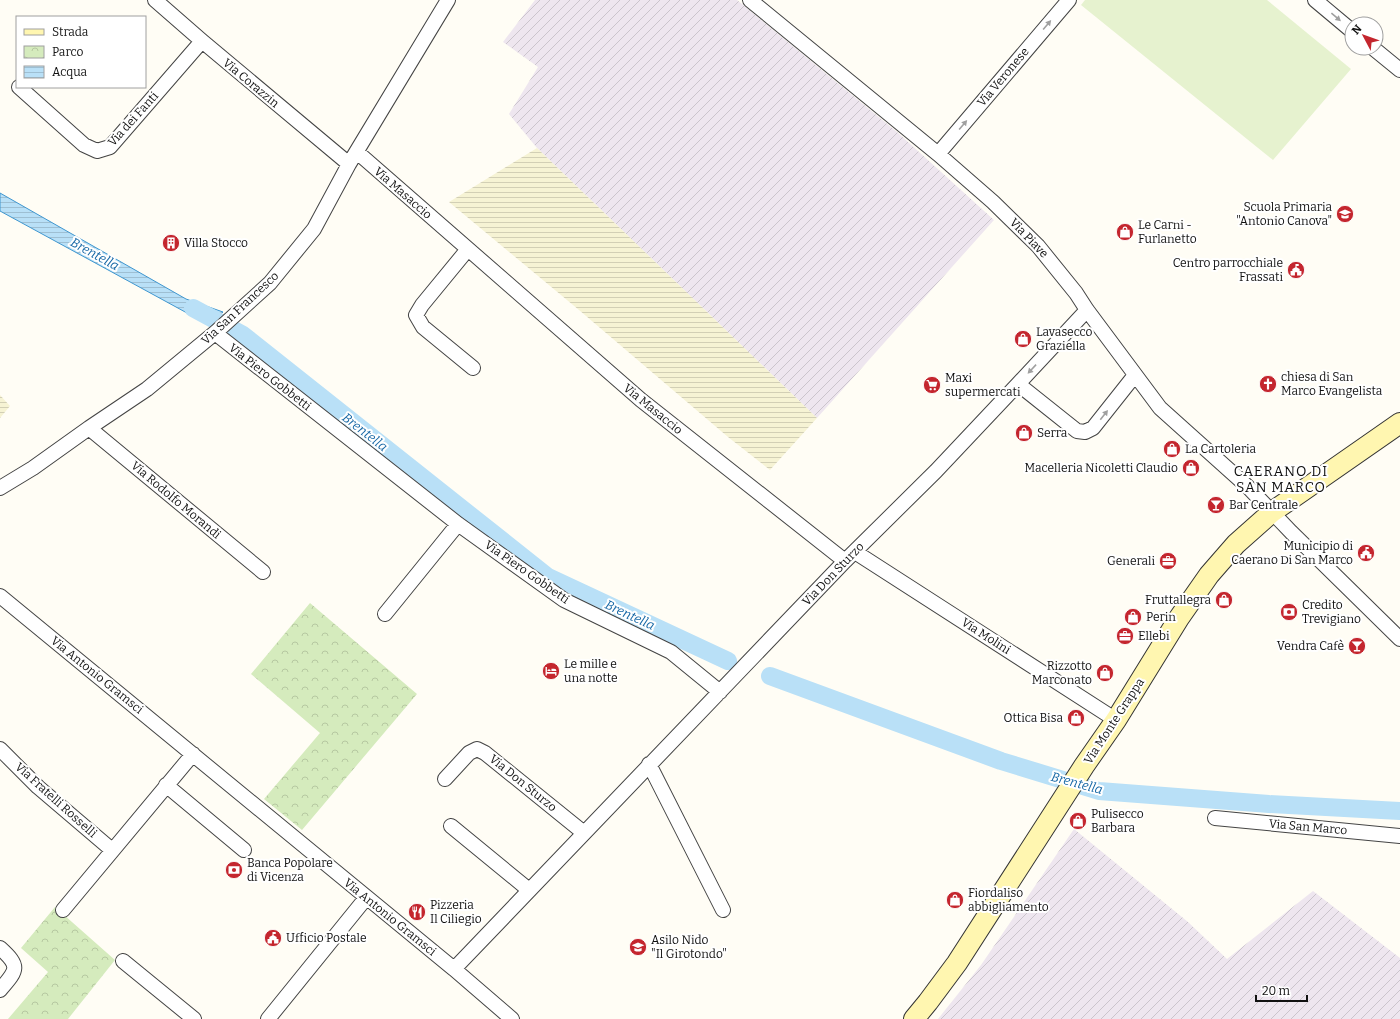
<svg xmlns="http://www.w3.org/2000/svg" width="1400" height="1019" font-family="Bitter,serif">
<style>
.industrial{fill:url(#industrial-furrows)}
.farmland{fill:url(#farmland-rules)}
.park{fill:url(#park-crowns)}
.pitch{fill:#e6f2cf}
.water{fill:url(#water-rules);stroke:#3f96cf}
.lines{fill:none;stroke-linecap:round;stroke-linejoin:round}
.canal{stroke:#b9e0f7;stroke-width:18}
.street-casing{stroke:#444;stroke-width:16}
.secondary-casing{stroke:#333;stroke-width:22}
.street{stroke:#fff;stroke-width:14}
.secondary{stroke:#fff6b0;stroke-width:20}
.oneway{fill:#a0a0a0}
.labels{text-anchor:middle;dominant-baseline:central;stroke-width:4;stroke-linejoin:round;paint-order:stroke}
.street-label{font-size:12px;fill:#111;stroke:#fff}
.poi-label{font-size:12px;fill:#111;stroke:#fff;text-anchor:start}
.water-label{font-size:13px;font-style:italic;fill:#1768a6;stroke:#fff}
.quarter-label{font-size:14px;letter-spacing:1px;fill:#111;stroke:#fff}
</style>
<defs>
<pattern id="industrial-furrows" width="10" height="10" patternUnits="userSpaceOnUse"><rect width="10" height="10" fill="#eee6ef"/><path d="M-1 1l2-2M0 10L10 0M9 11l2-2" fill="none" stroke="#cbc4cc"/></pattern>
<pattern id="farmland-rules" width="6" height="5" patternUnits="userSpaceOnUse"><rect width="6" height="5" fill="#f6f3d4"/><path d="M0 2.5h6" fill="none" stroke="#d2cfb5"/></pattern>
<pattern id="park-crowns" width="20" height="18" patternUnits="userSpaceOnUse"><rect width="20" height="18" fill="#d5ebbd"/><path d="M2 6a3 3 0 1 1 6 0M12 15a3 3 0 1 1 6 0" fill="none" stroke="#b6c8a1"/></pattern>
<pattern id="water-rules" width="6" height="5" patternUnits="userSpaceOnUse"><rect width="6" height="5" fill="#b9e0f7"/><path d="M0 2.5h6" fill="none" stroke="#9ebfd3"/></pattern>
</defs>
<rect width="100%" height="100%" fill="#fffdf5"/>
<!-- industrial -->
<path class="industrial" d="M535 0H737L897 132 994 220 817 418 537 148 509 114 538 67 503 42Z
M1074 829 1188 922 1227 959 1313 891 1400 958V1019H938L981 965Z"/>
<!-- farmland -->
<path class="farmland" d="M537 148 817 418 770 470 728 437 579 310 449 202Z
M0 395 10 406 0 418Z"/>
<!-- park -->
<path class="park" d="M310 603 417 694 302 830 264 799 320 733 251 674Z
M55 907 115 960 68 1019H8L48 972 21 948Z"/>
<!-- pitch -->
<path class="pitch" d="M1085 0H1267L1351 69 1273 160 1081 5Z"/>
<!-- water -->
<path class="water" d="M0 193 186 299 223 312 209 325 0 211Z"/>
<g class="lines">
<!-- canal -->
<path class="canal" d="M193 308 243 335 548 577 728 661
M770 676 1001 761 1099 791 1269 804 1400 811"/>
<defs>
<path id="street" d="M155 0 202 41 349 164
M750 0 938 154 993 202 1038 246 1076 293 1087 310 1160 408 1248 487 1291 532 1400 639
M1315 0 1352 31
M1373 48 1400 70
M19 87 84 145 97 151 110 147 202 41
M357 152 641 400 845 561
M938 154 1069 0
M468 249 422 305 416 315 423 327 473 368
M1087 310 1018 384 1077 431 1085 432 1093 428 1135 375
M215 333 458 524 564 600 671 652 720 692
M89 428 263 572
M0 488 33 468 89 428 147 389 216 332 270 283 314 229 349 164 448 0
M855 552 1116 720
M0 596 454 969 512 1019
M385 614 458 524
M0 749 38 787 112 850
M649 764 723 910
M445 779 469 753 477 749 485 753 584 833
M166 785 244 850
M1215 818 1400 836
M451 826 529 890
M63 910 193 754
M0 948C21 967 17 970 0 990
M123 961 194 1019
M454 969 845 561 936 471 1018 384
M268 1019 366 898"/>
<path id="secondary" d="M914 1019 928 1002 957 963 1084 766 1116 720 1179 618 1209 575 1236 544 1272 512 1301 492 1400 423"/>
</defs>
<!-- street casing -->
<use href="#street" class="street-casing"/>
<!-- secondary casing -->
<use href="#secondary" class="secondary-casing"/>
<!-- street -->
<use href="#street" class="street"/>
<!-- secondary -->
<use href="#secondary" class="secondary"/>
</g>
<!-- one-way arrows -->
<defs><path id="oneway-solid" d="M-6-.8H1V-3.2L6.5 0L1 3.2V.8H-6Z"/></defs>
<g class="oneway">
<use href="#oneway-solid" transform="translate(1336 17) rotate(40)"/>
<use href="#oneway-solid" transform="translate(1047 25) rotate(-50)"/>
<use href="#oneway-solid" transform="translate(963 125) rotate(-50)"/>
<use href="#oneway-solid" transform="translate(1032 369) rotate(133)"/>
<use href="#oneway-solid" transform="translate(1104 415) rotate(-52)"/>
</g>
<!-- icons -->
<defs>
<symbol id="school-disc" viewBox="-11 -11 22 22"><circle r="9.5" fill="#c4262e" stroke="#fff"/><path d="M0-5L7-2L0 1L-7-2ZM-4 1L0 2.5L4 1V4Q0 6-4 4Z" fill="#fff"/></symbol>
<symbol id="shop-disc" viewBox="-11 -11 22 22"><circle r="9.5" fill="#c4262e" stroke="#fff"/><path d="M-5-2.5h2.3a2.7 3.5 0 0 1 5.4 0H5L5.5 6h-11ZM-1.5-2.5h3a1.5 2.3 0 0 0-3 0Z" fill="#fff"/></symbol>
<symbol id="building-disc" viewBox="-11 -11 22 22"><circle r="9.5" fill="#c4262e" stroke="#fff"/><path d="M-4-6H4V6H1V3H-1V6H-4ZM-2.5-4.3h1.7v1.8h-1.7ZM.8-4.3h1.7v1.8H.8ZM-2.5-1h1.7V.8h-1.7ZM.8-1h1.7V.8H.8Z" fill="#fff"/></symbol>
<symbol id="civic-disc" viewBox="-11 -11 22 22"><circle r="9.5" fill="#c4262e" stroke="#fff"/><path d="M-.6-6.5H3V-4.5H.6V-3L4-1V1h2V6H-6V1h2V-1L-.6-3ZM-1.2 2.5V6h2.4V2.5Z" fill="#fff"/></symbol>
<symbol id="church-disc" viewBox="-11 -11 22 22"><circle r="9.5" fill="#c4262e" stroke="#fff"/><path d="M-1.2-6h2.4v3.5h3.3v2.4h-3.3V6h-2.4V-.1h-3.3v-2.4h3.3Z" fill="#fff"/></symbol>
<symbol id="supermarket-disc" viewBox="-11 -11 22 22"><circle r="9.5" fill="#c4262e" stroke="#fff"/><path d="M-6-5.5h2.5l.6 2H6L4.5 2H-2.5L-4.4-4H-6ZM-1.5 3.2a1.3 1.3 0 1 0 .1 0ZM3 3.2a1.3 1.3 0 1 0 .1 0Z" fill="#fff"/></symbol>
<symbol id="bar-disc" viewBox="-11 -11 22 22"><circle r="9.5" fill="#c4262e" stroke="#fff"/><path d="M-6-5H6L.8 .8V4.5H3.5V6h-7V4.5H-.8V.8Z" fill="#fff"/></symbol>
<symbol id="office-disc" viewBox="-11 -11 22 22"><circle r="9.5" fill="#c4262e" stroke="#fff"/><path d="M-6-3h4V-5.5h4V-3h4V5H-6ZM-1-4.5V-3h2v-1.5ZM-6 0V1H6V0Z" fill="#fff"/></symbol>
<symbol id="bank-disc" viewBox="-11 -11 22 22"><circle r="9.5" fill="#c4262e" stroke="#fff"/><path d="M-6-4H6V4H-6ZM0-2.3a2.3 2.3 0 1 0 0 4.6a2.3 2.3 0 1 0 0-4.6Z" fill="#fff"/></symbol>
<symbol id="hotel-disc" viewBox="-11 -11 22 22"><circle r="9.5" fill="#c4262e" stroke="#fff"/><path d="M-6-4.5h1.5V1H6V5H4.5V3h-9V5H-6ZM-4 0a1.8 1.8 0 1 1 3.6 0ZM.5 0V-2.5h3Q6-2.5 6 0Z" fill="#fff"/></symbol>
<symbol id="restaurant-disc" viewBox="-11 -11 22 22"><circle r="9.5" fill="#c4262e" stroke="#fff"/><path d="M-5-6h1v4h1v-4h1v4h1v-4h1v5L-1.5 .5V6h-2V.5L-5-1ZM5-6V6H3V1.5H1.5Q1.5-4 5-6Z" fill="#fff"/></symbol>
</defs>
<g fill-rule="evenodd">
<use href="#school-disc" x="1335" y="204" width="20" height="20"/>
<use href="#shop-disc" x="1115" y="222" width="20" height="20"/>
<use href="#building-disc" x="161" y="233" width="20" height="20"/>
<use href="#civic-disc" x="1286" y="260" width="20" height="20"/>
<use href="#shop-disc" x="1013" y="329" width="20" height="20"/>
<use href="#church-disc" x="1258" y="374" width="20" height="20"/>
<use href="#supermarket-disc" x="922" y="375" width="20" height="20"/>
<use href="#shop-disc" x="1014" y="423" width="20" height="20"/>
<use href="#shop-disc" x="1162" y="439" width="20" height="20"/>
<use href="#shop-disc" x="1181" y="458" width="20" height="20"/>
<use href="#bar-disc" x="1206" y="495" width="20" height="20"/>
<use href="#civic-disc" x="1356" y="543" width="20" height="20"/>
<use href="#office-disc" x="1158" y="551" width="20" height="20"/>
<use href="#shop-disc" x="1214" y="590" width="20" height="20"/>
<use href="#bank-disc" x="1279" y="602" width="20" height="20"/>
<use href="#shop-disc" x="1123" y="607" width="20" height="20"/>
<use href="#office-disc" x="1115" y="626" width="20" height="20"/>
<use href="#bar-disc" x="1347" y="636" width="20" height="20"/>
<use href="#hotel-disc" x="541" y="661" width="20" height="20"/>
<use href="#shop-disc" x="1095" y="663" width="20" height="20"/>
<use href="#shop-disc" x="1066" y="708" width="20" height="20"/>
<use href="#shop-disc" x="1068" y="811" width="20" height="20"/>
<use href="#bank-disc" x="224" y="860" width="20" height="20"/>
<use href="#shop-disc" x="945" y="890" width="20" height="20"/>
<use href="#restaurant-disc" x="407" y="902" width="20" height="20"/>
<use href="#civic-disc" x="263" y="928" width="20" height="20"/>
<use href="#school-disc" x="628" y="937" width="20" height="20"/>
</g>
<g class="labels">
<!-- street labels -->
<g class="street-label">
<text transform="translate(1003 77) rotate(-50)">Via Veronese</text>
<text transform="translate(251 83) rotate(40)">Via Corazzin</text>
<text transform="translate(133 119) rotate(-48)">Via dei Fanti</text>
<text transform="translate(403 193) rotate(41)">Via Masaccio</text>
<text transform="translate(1029 238) rotate(46)">Via Piave</text>
<text transform="translate(240 308) rotate(-43)">Via San Francesco</text>
<text transform="translate(270 377) rotate(38)">Via Piero Gobbetti</text>
<text transform="translate(653 409) rotate(39)">Via Masaccio</text>
<text transform="translate(176 500) rotate(40)">Via Rodolfo Morandi</text>
<text transform="translate(527 572) rotate(35)">Via Piero Gobbetti</text>
<text transform="translate(833 574) rotate(-46)">Via Don Sturzo</text>
<text transform="translate(986 636) rotate(33)">Via Molini</text>
<text transform="translate(97 675) rotate(39)">Via Antonio Gramsci</text>
<text transform="translate(1114 721) rotate(-57)">Via Monte Grappa</text>
<text transform="translate(523 783) rotate(39)">Via Don Sturzo</text>
<text transform="translate(56 800) rotate(42)">Via Fratelli Rosselli</text>
<text transform="translate(1308 827) rotate(5)">Via San Marco</text>
<text transform="translate(390 917) rotate(39)">Via Antonio Gramsci</text>
</g>
<!-- poi labels -->
<g class="poi-label">
<text x="1332" y="207" text-anchor="end">Scuola Primaria<tspan x="1332" dy="14">"Antonio Canova"</tspan></text>
<text x="1138" y="225">Le Carni -<tspan x="1138" dy="14">Furlanetto</tspan></text>
<text x="184" y="243">Villa Stocco</text>
<text x="1283" y="263" text-anchor="end">Centro parrocchiale<tspan x="1283" dy="14">Frassati</tspan></text>
<text x="1036" y="332">Lavasecco<tspan x="1036" dy="14">Graziella</tspan></text>
<text x="1281" y="377">chiesa di San<tspan x="1281" dy="14">Marco Evangelista</tspan></text>
<text x="945" y="378">Maxi<tspan x="945" dy="14">supermercati</tspan></text>
<text x="1037" y="433">Serra</text>
<text x="1185" y="449">La Cartoleria</text>
<text x="1178" y="468" text-anchor="end">Macelleria Nicoletti Claudio</text>
<text x="1229" y="505">Bar Centrale</text>
<text x="1353" y="546" text-anchor="end">Municipio di<tspan x="1353" dy="14">Caerano Di San Marco</tspan></text>
<text x="1155" y="561" text-anchor="end">Generali</text>
<text x="1211" y="600" text-anchor="end">Fruttallegra</text>
<text x="1302" y="605">Credito<tspan x="1302" dy="14">Trevigiano</tspan></text>
<text x="1146" y="617">Perin</text>
<text x="1138" y="636">Ellebi</text>
<text x="1344" y="646" text-anchor="end">Vendra Cafè</text>
<text x="564" y="664">Le mille e<tspan x="564" dy="14">una notte</tspan></text>
<text x="1092" y="666" text-anchor="end">Rizzotto<tspan x="1092" dy="14">Marconato</tspan></text>
<text x="1063" y="718" text-anchor="end">Ottica Bisa</text>
<text x="1091" y="814">Pulisecco<tspan x="1091" dy="14">Barbara</tspan></text>
<text x="247" y="863">Banca Popolare<tspan x="247" dy="14">di Vicenza</tspan></text>
<text x="968" y="893">Fiordaliso<tspan x="968" dy="14">abbigliamento</tspan></text>
<text x="430" y="905">Pizzeria<tspan x="430" dy="14">Il Ciliegio</tspan></text>
<text x="286" y="938">Ufficio Postale</text>
<text x="651" y="940">Asilo Nido<tspan x="651" dy="14">"Il Girotondo"</tspan></text>
</g>
<!-- water labels -->
<g class="water-label">
<text transform="translate(95 254) rotate(29)">Brentella</text>
<text transform="translate(365 432) rotate(38)">Brentella</text>
<text transform="translate(630 615) rotate(25)">Brentella</text>
<text transform="translate(1077 783) rotate(15)">Brentella</text>
</g>
<!-- quarter labels -->
<g class="quarter-label">
<text x="1281" y="471">CAERANO DI<tspan x="1281" dy="16">SAN MARCO</tspan></text>
</g>
</g>
<!-- legend -->
<rect x="16" y="16" width="130" height="72" fill="#ffffff" stroke="#a0a0a0"/>
<rect x="24" y="29" width="20" height="6" fill="#fff6b0" stroke="#a0a0a0"/>
<text x="52" y="36" font-size="12" fill="#111111">Strada</text>
<rect x="24" y="46" width="20" height="12" fill="url(#park-crowns)" stroke="#a0a0a0"/>
<text x="52" y="56" font-size="12" fill="#111111">Parco</text>
<rect x="24" y="66" width="20" height="12" fill="url(#water-rules)" stroke="#a0a0a0"/>
<text x="52" y="76" font-size="12" fill="#111111">Acqua</text>
<!-- north arrow -->
<g transform="translate(1364 36) rotate(311)"><circle r="19" fill="#ffffff" stroke="#a0a0a0"/>
<path d="M0-3L7 15L0 10L-7 15Z" fill="#c4262e"/>
<text y="-6" font-size="11" font-weight="bold" text-anchor="middle" fill="#111111">N</text>
</g>
<!-- scale -->
<path d="M1256 995v6h51v-6" fill="none" stroke="#111111" stroke-width="2"/>
<text x="1262" y="995" font-size="12" fill="#111111" stroke="#ffffff" stroke-width="3" paint-order="stroke">20 m</text>
</svg>
